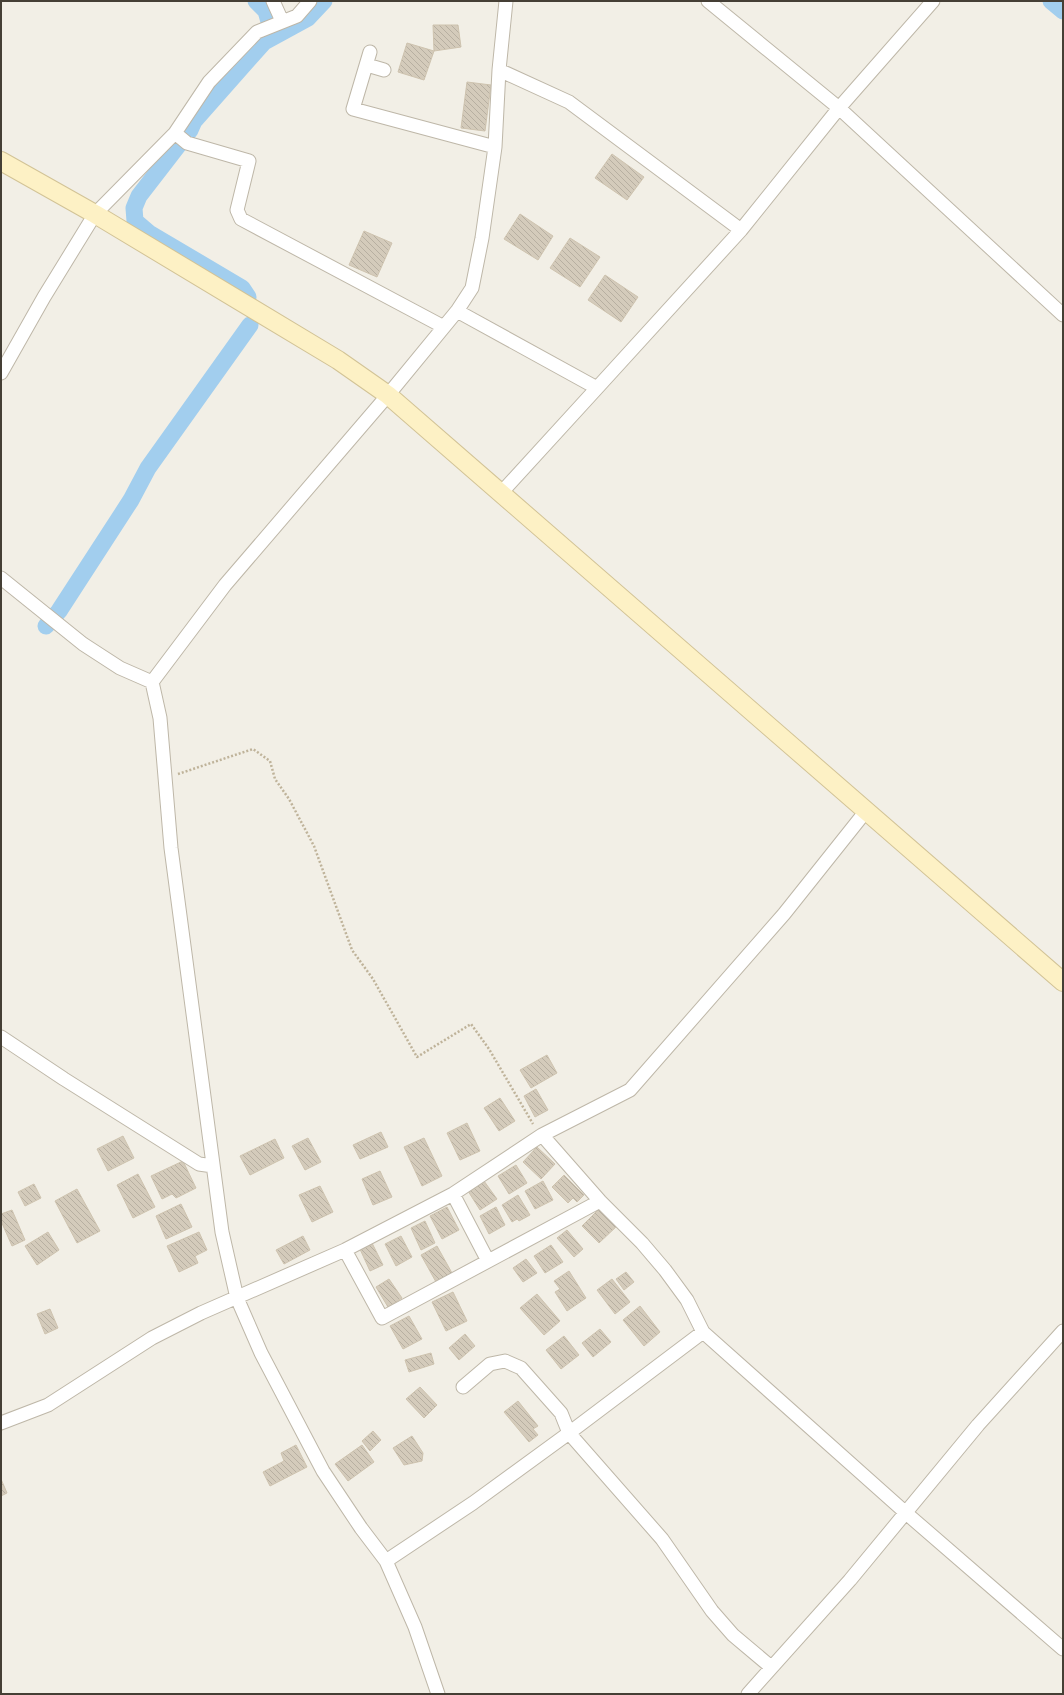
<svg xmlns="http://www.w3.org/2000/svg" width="1064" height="1695" font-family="'IBM Plex Sans',sans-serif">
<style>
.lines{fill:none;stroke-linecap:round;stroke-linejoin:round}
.canal{stroke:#a2ceee;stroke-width:17}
.building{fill:url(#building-back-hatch);stroke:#cec3af}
.street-casing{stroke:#beb7a8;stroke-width:15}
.secondary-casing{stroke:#d2c396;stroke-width:20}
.path{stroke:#bfb39a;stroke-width:2.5;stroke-dasharray:2 2;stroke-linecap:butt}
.street{stroke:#fff;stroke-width:13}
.secondary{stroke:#fdf1c5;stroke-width:18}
</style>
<defs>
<pattern id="building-back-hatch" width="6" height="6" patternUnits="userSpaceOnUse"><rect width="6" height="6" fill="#d4cbbb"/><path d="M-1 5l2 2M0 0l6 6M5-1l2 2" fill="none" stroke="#b7afa1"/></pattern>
</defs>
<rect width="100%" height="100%" fill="#f2efe6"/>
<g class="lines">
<!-- canal -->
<path class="canal" d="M256 1 266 11 273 36
M1051 1 1063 11
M248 297 242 288 149 233 135 221 134 208 139 196 190 130 194 121 264 42 308 18 324 1
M46 626 59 611 131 500 148 468 250 325"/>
</g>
<!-- building -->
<path class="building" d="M433 25H458L461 47 434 51Z
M407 43 434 51 424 80 398 72Z
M467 82 491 85 485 131 461 128Z
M612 154 644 177 627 200 595 178Z
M520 214 553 236 538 260 504 239Z
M364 231 392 243 377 277 349 265Z
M570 238 600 257 580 287 550 268Z
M605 275 638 297 621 322 588 300Z
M547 1055 557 1073 531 1088 520 1070Z
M536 1089 548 1110 535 1117 524 1096Z
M500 1098 515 1121 499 1131 484 1108Z
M467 1123 480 1151 460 1160 447 1133Z
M381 1132 388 1147 360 1159 353 1145Z
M123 1136 134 1158 108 1171 97 1149Z
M308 1138 321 1162 305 1170 292 1146Z
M424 1138 442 1176 422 1186 404 1147Z
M275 1139 284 1158 250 1175 240 1156Z
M537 1147 555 1164 541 1179 523 1162Z
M183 1161 196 1188 176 1198 172 1194 162 1199 151 1176Z
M516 1165 527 1183 509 1194 498 1176Z
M380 1171 392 1197 373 1205 362 1179Z
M138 1174 155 1207 133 1218 117 1185Z
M564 1175 584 1195 577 1202 573 1198 568 1203 552 1187Z
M484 1181 497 1199 480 1210 468 1191Z
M543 1181 553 1200 535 1209 525 1191Z
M34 1184 41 1198 25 1206 18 1192Z
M320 1186 333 1212 312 1222 299 1195Z
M77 1189 100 1231 77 1243 55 1201Z
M518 1195 530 1215 519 1221 517 1219 512 1222 502 1205Z
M181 1204 192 1227 166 1239 156 1216Z
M447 1207 459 1230 442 1239 430 1216Z
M496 1207 505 1225 489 1234 480 1216Z
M600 1208 617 1226 599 1243 582 1226Z
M12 1210 25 1240 12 1246 1 1221V1214Z
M425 1221 435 1243 421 1250 411 1228Z
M567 1230 583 1249 574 1257 557 1238Z
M48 1232 59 1250 37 1265 25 1246Z
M199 1232 207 1250 195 1256 198 1263 179 1272 167 1246Z
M303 1236 310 1250 284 1264 276 1250Z
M401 1236 412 1257 396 1266 385 1244Z
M371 1241 383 1265 370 1271 359 1247Z
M551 1245 563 1262 545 1273 534 1256Z
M437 1246 452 1273 436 1282 421 1255Z
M526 1259 537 1273 523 1282 513 1268Z
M569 1271 586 1298 567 1311 555 1292 560 1289 554 1281Z
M626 1272 634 1282 624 1290 616 1279Z
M389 1279 402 1298 388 1307 376 1287Z
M612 1279 630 1302 615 1314 597 1290Z
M453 1292 467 1321 446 1331 432 1302Z
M537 1294 560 1321 544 1335 520 1308Z
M640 1306 660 1332 644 1346 623 1320Z
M50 1309 58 1328 45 1334 37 1314Z
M409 1316 422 1339 403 1349 390 1326Z
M600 1329 611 1342 593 1357 582 1343Z
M465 1334 475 1346 459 1360 449 1348Z
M564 1336 579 1355 561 1369 546 1350Z
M431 1353 434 1364 409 1372 405 1360Z
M420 1387 437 1405 424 1418 406 1399Z
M518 1401 538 1426 533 1429 538 1435 529 1442 504 1412Z
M373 1431 381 1440 370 1451 362 1441Z
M412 1436 423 1453 422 1461 404 1465 393 1448Z
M296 1445 307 1467 270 1486 263 1472 284 1461 281 1453Z
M362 1445 374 1462 348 1481 335 1464Z
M1 1479 7 1493 1 1496Z"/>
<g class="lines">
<defs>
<path id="street" d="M273 1 282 21
M708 1 839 108 1063 315
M370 52 353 109 495 147
M367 65 384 70
M499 70 506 1
M175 133 187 143 249 161 237 210 241 219 444 327
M457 311 472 288 482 238 495 147 499 70 569 102 741 230
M1 373 44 297 95 214 175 133 209 82 257 32 297 16 310 1
M501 493 597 388
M1 578 83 644 120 668 152 682
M1 1037 64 1079 199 1164 213 1166
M542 1135 600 1201 642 1243 665 1270 687 1300 703 1332 906 1513 1063 1649
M453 1194 488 1261
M345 1250 382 1318 600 1201
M463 1387 490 1364 505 1361 521 1368 561 1413 569 1433 662 1539 712 1611 733 1635 771 1667
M1 1423 48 1405 152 1338 201 1313 345 1250 453 1194 542 1135 630 1090 784 914 866 811
M386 1561 473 1503 569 1433 703 1332
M438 1694 415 1627 386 1561 361 1528 323 1471 261 1353 237 1298 222 1232 171 848 160 718 152 682 225 585 388 395 457 311 597 388 741 230 839 108 933 1
M748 1694 850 1580 978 1425 1063 1331"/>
<path id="secondary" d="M1 161 95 214 338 360 388 395 1063 982"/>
</defs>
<!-- street casing -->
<use href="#street" class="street-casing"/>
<!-- secondary casing -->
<use href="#secondary" class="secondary-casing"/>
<!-- path -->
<path class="path" d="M178 774 253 749 270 761 275 779 289 799 314 846 352 950 373 979 417 1057 471 1024 489 1049 533 1124"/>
<!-- street -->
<use href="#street" class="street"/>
<!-- secondary -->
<use href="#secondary" class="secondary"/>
</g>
<!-- border -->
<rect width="1064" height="1695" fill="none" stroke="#453f35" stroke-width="4"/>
</svg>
